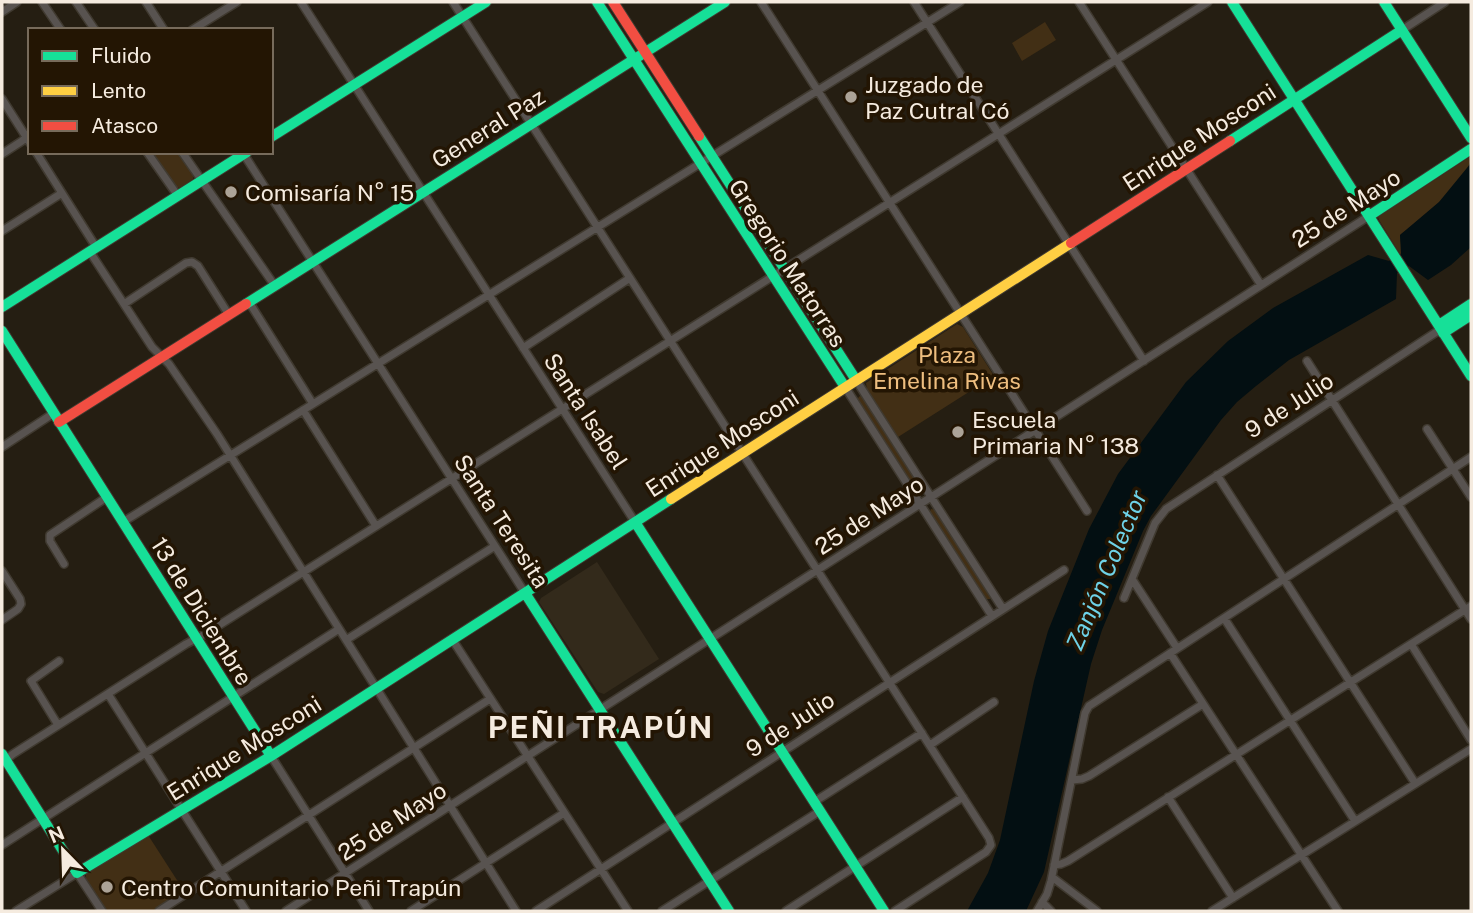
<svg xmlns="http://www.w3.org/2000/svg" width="1473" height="913" font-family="'Public Sans',sans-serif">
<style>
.industrial{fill:#332a1b}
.green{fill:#422f15}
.water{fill:#030f12}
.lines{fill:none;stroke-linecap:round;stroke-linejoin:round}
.street-casing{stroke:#403a30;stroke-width:10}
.fast-casing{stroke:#403a30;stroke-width:12}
.slow-casing{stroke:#403a30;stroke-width:12}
.jam-casing{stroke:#403a30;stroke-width:12}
.street{stroke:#585350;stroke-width:7}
.fast{stroke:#16e098;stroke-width:10}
.slow{stroke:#ffcf43;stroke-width:10}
.jam{stroke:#f24e42;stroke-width:10}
.poi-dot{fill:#aca397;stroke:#231503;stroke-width:2.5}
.labels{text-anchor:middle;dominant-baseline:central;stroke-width:7;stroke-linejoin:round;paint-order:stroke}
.poi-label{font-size:23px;fill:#f5ebdf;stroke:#231503;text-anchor:start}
.street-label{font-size:23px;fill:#f5ebdf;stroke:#231503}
.park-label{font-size:23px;fill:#eebe7f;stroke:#231503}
.water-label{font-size:24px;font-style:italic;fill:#6ed2e7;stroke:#231503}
.district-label{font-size:30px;font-weight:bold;letter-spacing:2px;fill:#f5ebdf;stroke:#231503}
</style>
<rect width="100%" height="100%" fill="#251e12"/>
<!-- industrial -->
<path class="industrial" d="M597 562 659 659 604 694 598 692 539 602 541 598Z"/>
<!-- green -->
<path class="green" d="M1045 22 1056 40 1022 61 1012 43Z
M150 152H177L193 174V179L181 188 175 187Z
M1471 156C1471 180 1419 220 1400 235L1402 253 1400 254 1379 220 1378 217Z
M957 324 963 327 994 376 898 437 867 390 866 383Z
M860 396 864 397 920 484 918 489H915L857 399Z
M931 509 936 510 991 595 990 599H985L929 514Z
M148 835 184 891 153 911H105L86 881V874Z"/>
<!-- water -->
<path class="water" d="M1471 163V247L1451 265 1428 280 1409 266 1397 273 1396 299 1289 360 1256 386 1237 402 1221 420 1151 516 1143 531 1102 630 1091 664 1044 872 1026 911H967L988 873 1000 840 1034 681 1048 631 1089 529 1118 474 1186 382 1228 341 1273 308 1368 255 1389 261 1401 254 1400 235 1439 202Z"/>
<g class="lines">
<defs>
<path id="street" d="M42 2 61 30
M76 2 95 30
M146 2 164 30
M301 2 635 522
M453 2 989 838 991 845 986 852 895 911
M761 2 1087 511
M914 2 1144 361
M1079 2 1261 285
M2 12 17 2
M192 30 237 2
M1402 30 1445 2
M2 99 30 143
M36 152 96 247
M147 152 178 196
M182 152 275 286
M243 153 525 593
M2 154 22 141 30 133
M2 231 62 193
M90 252 152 347 169 364 217 434 516 911
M249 302 313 404
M124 304 186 263 192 262 198 266 229 315
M523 348 630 278
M1307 361 1471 619
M856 380 1003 609
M845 387 992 616
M303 410 376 526
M1427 429 1471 497
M2 447 54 413
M1217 475 1415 783
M123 522 960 2
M64 564 50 541V535L107 497
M2 571 20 599 21 604 18 609 2 620
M1132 579 1177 648
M1124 598 1155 523 1166 509 1441 329
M1224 618 1355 821
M452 639 628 911
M346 640 495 546
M1411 644 1471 740
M1170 653 1338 911
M108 694 246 911
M58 725 31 681 59 661
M930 745 994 702
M271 756 369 911
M2 763 13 754 186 644 205 634 1208 2
M1072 780 1082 779 1089 776 1203 704
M1168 797 1233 898
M814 802 922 733
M2 845 339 629
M1054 865 1061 864 1068 861 1471 606
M1052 877 1097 911
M1042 902 1051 911
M16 911 77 873 102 911
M159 911 490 699
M286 911 1369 216
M411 911 564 813
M536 911 1064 570
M662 911 820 811
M786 911 963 797
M1037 911 1047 894 1051 881 1085 713 1089 706 1471 457
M1212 911 1471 749"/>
<path id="fast" d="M597 2 845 387
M1232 2 1471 376
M1384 2 1471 138
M699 136 856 380
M271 137 486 2
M1230 141 1402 30
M1369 216 1471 149
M246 304 725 2
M2 307 247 152
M1439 325 1471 304
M2 331 271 756
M1443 333 1471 315
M635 522 884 911
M525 593 729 911
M2 754 77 873 271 756 671 499"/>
<path id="slow" d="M671 499 1071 243"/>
<path id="jam" d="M613 2 699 136
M1071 243 1230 141
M59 422 246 304"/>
</defs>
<!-- street casing -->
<use href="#street" class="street-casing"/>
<!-- fast casing -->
<use href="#fast" class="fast-casing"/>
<!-- slow casing -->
<use href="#slow" class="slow-casing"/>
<!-- jam casing -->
<use href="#jam" class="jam-casing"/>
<!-- street -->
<use href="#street" class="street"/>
<!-- fast -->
<use href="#fast" class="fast"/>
<!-- slow -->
<use href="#slow" class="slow"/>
<!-- jam -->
<use href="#jam" class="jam"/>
</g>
<!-- markers -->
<g class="poi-dot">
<circle cx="851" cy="97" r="7"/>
<circle cx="231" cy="192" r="7"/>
<circle cx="958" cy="432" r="7"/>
<circle cx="107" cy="887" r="7"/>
</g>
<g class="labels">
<!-- poi labels -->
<g class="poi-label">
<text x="865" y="84">Juzgado de<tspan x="865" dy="26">Paz Cutral Có</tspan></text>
<text x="245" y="192">Comisaría N° 15</text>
<text x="972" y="419">Escuela<tspan x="972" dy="26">Primaria N° 138</tspan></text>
<text x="121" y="887">Centro Comunitario Peñi Trapún</text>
</g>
<!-- street labels -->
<g class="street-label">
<text transform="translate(488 128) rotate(-32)">General Paz</text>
<text transform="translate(1199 137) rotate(-33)">Enrique Mosconi</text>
<text transform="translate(1346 208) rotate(-33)">25 de Mayo</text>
<text transform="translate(788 263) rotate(57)">Gregorio Matorras</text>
<text transform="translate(1289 405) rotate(-33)">9 de Julio</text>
<text transform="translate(586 411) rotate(57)">Santa Isabel</text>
<text transform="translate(722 443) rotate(-33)">Enrique Mosconi</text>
<text transform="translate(869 515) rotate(-33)">25 de Mayo</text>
<text transform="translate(502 521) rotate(57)">Santa Teresita</text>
<text transform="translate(202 611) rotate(58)">13 de Diciembre</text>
<text transform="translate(790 724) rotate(-33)">9 de Julio</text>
<text transform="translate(244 748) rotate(-32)">Enrique Mosconi</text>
<text transform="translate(392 821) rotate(-33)">25 de Mayo</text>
</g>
<!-- park labels -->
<g class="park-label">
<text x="947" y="354">Plaza<tspan x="947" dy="26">Emelina Rivas</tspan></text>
</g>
<!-- water labels -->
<g class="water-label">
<text transform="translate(1106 570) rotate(-67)">Zanjón Colector</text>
</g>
<!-- district labels -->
<g class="district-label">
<text x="601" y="727">PEÑI TRAPÚN</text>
</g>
</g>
<!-- border -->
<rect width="1473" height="913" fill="none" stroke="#f5ebdf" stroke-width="7"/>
<!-- legend -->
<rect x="28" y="28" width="245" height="126" fill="#231503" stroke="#776b5b" stroke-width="2"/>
<rect x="42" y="51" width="35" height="10" fill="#16e098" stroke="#776b5b" stroke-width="2"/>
<text x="91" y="63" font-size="21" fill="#f5ebdf">Fluido</text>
<rect x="42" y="86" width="35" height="10" fill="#ffcf43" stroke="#776b5b" stroke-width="2"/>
<text x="91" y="98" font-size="21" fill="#f5ebdf">Lento</text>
<rect x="42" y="121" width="35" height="10" fill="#f24e42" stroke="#776b5b" stroke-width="2"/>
<text x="91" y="133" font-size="21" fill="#f5ebdf">Atasco</text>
<!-- north arrow -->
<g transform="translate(63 850) rotate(337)" stroke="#231503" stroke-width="5" paint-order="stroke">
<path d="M0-5L12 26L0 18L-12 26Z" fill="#f5ebdf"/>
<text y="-10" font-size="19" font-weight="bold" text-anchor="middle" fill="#f5ebdf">N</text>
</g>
</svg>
